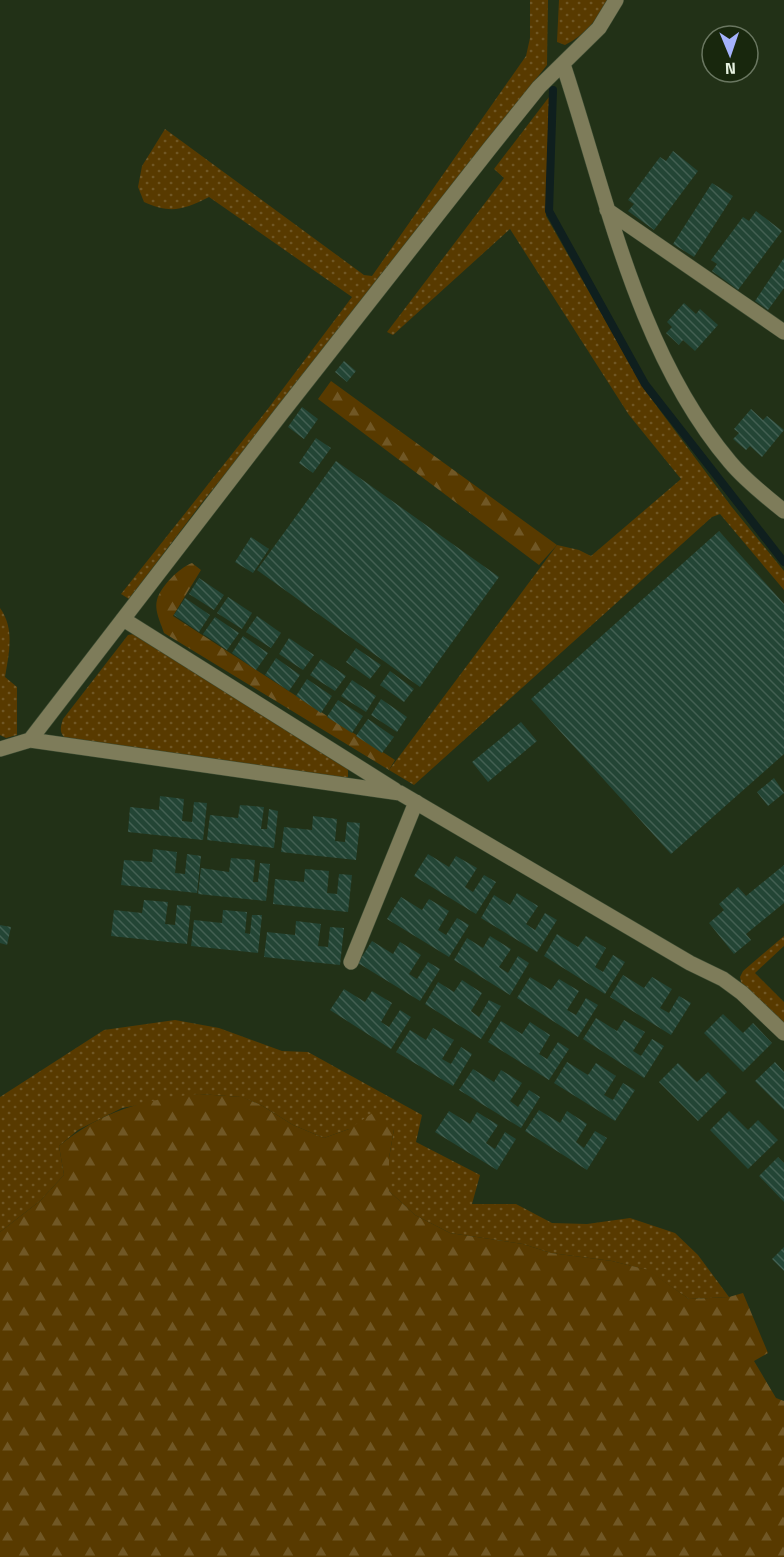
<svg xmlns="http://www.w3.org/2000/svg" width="784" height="1557" font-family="'Titillium Web',sans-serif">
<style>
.grass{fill:url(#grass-dots)}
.forest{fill:url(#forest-firs)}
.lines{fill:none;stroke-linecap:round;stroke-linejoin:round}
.stream{stroke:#0f1f1e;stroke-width:8}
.building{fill:url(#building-back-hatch)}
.minor-casing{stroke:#3d4c33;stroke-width:16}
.minor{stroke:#7e7c5a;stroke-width:15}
</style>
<defs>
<pattern id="grass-dots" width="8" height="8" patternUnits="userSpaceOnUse" patternTransform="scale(1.5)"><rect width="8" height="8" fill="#583a00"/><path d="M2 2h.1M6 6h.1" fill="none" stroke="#705725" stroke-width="1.8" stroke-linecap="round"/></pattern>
<pattern id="forest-firs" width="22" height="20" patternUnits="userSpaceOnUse" patternTransform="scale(1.5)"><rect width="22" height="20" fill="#583a00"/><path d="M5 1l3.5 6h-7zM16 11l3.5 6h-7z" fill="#705725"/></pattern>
<pattern id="building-back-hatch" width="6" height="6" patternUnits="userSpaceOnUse" patternTransform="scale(1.5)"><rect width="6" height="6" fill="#234535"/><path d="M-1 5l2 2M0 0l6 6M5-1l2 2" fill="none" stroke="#436052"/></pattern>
</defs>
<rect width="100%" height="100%" fill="#223117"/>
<!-- grass -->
<path class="grass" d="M530 0H548L547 65 267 423 204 500 129 599 121 594 267 410 352 297 209 197C183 210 171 214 144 202L138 187 142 166 165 129 364 275 372 276 526 56 530 38Z
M559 0H609C597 19 585 35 565 45L557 42Z
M549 97 546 216 644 389 731 506 784 571V590L720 514 712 517 414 785 389 770 557 545 579 550 591 556 681 479 629 415 510 229 393 335 387 332 504 178 494 169Z
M0 608C15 629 9 653 5 677L17 687V735L6 738 0 735Z
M139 633 346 763 348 771V777L340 778 70 743C60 734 59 731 63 719L128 635Z
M784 936V946L755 973 784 1002V1026L742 986 740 977 743 971Z
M175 1020 219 1028 282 1051 308 1052 422 1115 416 1142 480 1175 472 1204H516L552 1223 587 1224 630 1218 675 1233 698 1255 729 1297 689 1299 647 1270 612 1261 551 1253 523 1244 450 1233 415 1215 389 1191V1158L394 1129H349L324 1138 293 1125 261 1105 241 1097 199 1094 122 1108 78 1130 59 1146 64 1175 40 1201 0 1232V1097L104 1030Z"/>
<!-- forest -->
<path class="forest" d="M331 381 557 545 539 565 318 399Z
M192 563 201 570 173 616 395 760 389 770 164 633C161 623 154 611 157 600 161 586 179 568 192 563Z
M199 1094 242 1097 261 1105 293 1125 324 1138 349 1129 374 1112 394 1129 389 1158V1191L415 1215 450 1233 523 1244 551 1253 612 1261 648 1270 689 1299 729 1297 743 1293 768 1353 754 1361 776 1398 784 1401V1557H0V1232L40 1201 64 1175 59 1146C101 1111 145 1099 199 1094Z"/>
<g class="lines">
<!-- stream -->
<path class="stream" d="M553 90 549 211 645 384 784 562"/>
</g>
<!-- building -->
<path class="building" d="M673 151 698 171 654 230 628 211 634 204 628 200 660 157 666 161Z
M712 183 733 196 694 257 673 244Z
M756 211 782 231 738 290 712 271 717 264 711 260 743 217 749 221Z
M784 258V288L768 310 755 301Z
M684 303 696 314 700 309 718 325 695 351 683 340 679 345 666 333 672 327 667 322Z
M344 361 356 371 347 382 335 372Z
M302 407 318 419 304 439 288 427Z
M751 409 763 420 767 416 784 430 762 457 750 446 746 450 733 439 739 433 734 429Z
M316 438 331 448 313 473 299 463Z
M336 461 499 577 420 687 257 570Z
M719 531 784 604V754L671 854 531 699Z
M251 537 269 549 253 573 235 562Z
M199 578 224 595 214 610 189 594Z
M228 597 252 613 242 629 217 613Z
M185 598 210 615 199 632 174 615Z
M257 616 281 633 271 648 246 632Z
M215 617 239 633 227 650 203 634Z
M243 636 268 653 256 670 232 653Z
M289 638 314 655 303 670 279 654Z
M356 648 381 665 370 679 346 662Z
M276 658 300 675 289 691 265 675Z
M321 659 346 676 335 691 310 675Z
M390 671 414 689 404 702 380 685Z
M307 679 332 696 321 713 296 696Z
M352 680 376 696 366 712 341 696Z
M381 699 407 717 397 732 371 715Z
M338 700 363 716 352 733 327 717Z
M368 719 394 737 382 753 356 736Z
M521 722 537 741 488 782 472 762Z
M774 778 784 793 768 806 757 792Z
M160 796 184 799 182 821 192 822 194 802 207 803 203 840 128 832 130 807 159 810Z
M240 805 264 807 261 829H267L269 809 278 811 274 848 207 840 210 815 238 818Z
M313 816 337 819 335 841 345 842 347 822 360 823 356 860 281 852 284 827 312 830Z
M153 849 177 852 175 873 185 874 187 854 201 856 197 893 121 885 124 860 152 862Z
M428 854 449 867 456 856 477 868 465 887 473 892 484 875 496 882 476 914 414 876Z
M231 858 255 860 253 882H258L260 863 270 864 266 901 198 894 201 868 229 872Z
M784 865V903L746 934 751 940 734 954 709 923 724 910 719 904 738 887 746 896Z
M305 869 329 871 327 893 337 894 339 874 352 875 348 912 273 904 275 879 304 882Z
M517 893 538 906 526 924 535 930 545 913 557 920 537 952 481 918 494 895 510 905Z
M401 897 422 910 429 899 449 911 438 930 446 935 457 918 469 925 449 957 387 919Z
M144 900 168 902 165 924 175 925 177 905 191 906 187 944 111 936 114 910 142 913Z
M223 910 247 912 245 933 250 934 252 915H262L258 953 191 946 194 920 222 923Z
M296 921 321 924 318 946 328 947 330 927 344 928 340 965 264 957 267 932 295 935Z
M0 925 11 927 7 945 0 943Z
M557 934 578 947 586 936 606 948 595 967 603 972 613 955 625 962 605 994 544 956Z
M490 936 511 949 499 967 508 973 518 956 529 963 510 995 454 960 467 938 483 948Z
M372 941 393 954 400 942 421 955 409 974 417 979 428 962 440 969 420 1001 358 963Z
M623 975 644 988 652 977 672 989 660 1008 669 1013 679 996 691 1003 671 1035 610 997Z
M530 977 551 990 559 979 579 991 567 1010 576 1015 586 998 598 1005 578 1037 517 998Z
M462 980 482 993 471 1011 479 1017 489 1000 501 1006 481 1039 425 1004 438 982 454 992Z
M344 989 365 1002 372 991 392 1003 381 1022 389 1027 400 1010 411 1017 391 1049 330 1010Z
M723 1014 743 1033 753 1023 772 1043 743 1072 704 1033Z
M596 1018 617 1031 624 1020 645 1032 633 1051 641 1056 652 1039 664 1046 644 1078 583 1039Z
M501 1021 522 1034 530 1022 550 1035 539 1054 547 1059 558 1042 569 1049 549 1080 488 1042Z
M433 1028 454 1040 442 1059 451 1064 461 1047 472 1054 453 1086 396 1052 410 1030 426 1040Z
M567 1062 588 1075 596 1063 616 1076 604 1095 613 1100 623 1083 635 1090 615 1121 554 1083Z
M775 1062 784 1072V1110L755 1081Z
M678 1063 697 1082 708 1072 727 1092 698 1121 659 1082Z
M473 1069 494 1082 501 1070 522 1083 510 1101 518 1107 529 1090 540 1097 521 1128 459 1090Z
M539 1110 560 1123 567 1111 587 1124 576 1142 584 1148 595 1131 607 1138 587 1170 525 1131Z
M449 1111 470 1124 477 1112 498 1125 486 1143 495 1149 505 1132 516 1139 497 1170 435 1132Z
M729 1111 748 1130 758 1120 778 1140 748 1169 710 1130Z
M778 1157 784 1163V1202L759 1176Z
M784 1247V1271L772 1259Z"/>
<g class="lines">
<defs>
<path id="minor" d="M563 64C607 197 637 352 730 462 745 480 765 496 784 511
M607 210 784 332
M123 619 395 790
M30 740 281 414 490 148 539 87 599 28 616 0
M0 749 30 740 400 793 690 963 723 979 742 993 784 1033
M351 962 416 802"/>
</defs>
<!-- minor casing -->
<use href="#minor" class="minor-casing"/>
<!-- minor -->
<use href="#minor" class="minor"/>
</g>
<!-- north arrow -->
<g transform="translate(730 54) rotate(178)"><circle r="28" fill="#18270d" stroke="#6a7761" stroke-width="1.5"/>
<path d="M0-4.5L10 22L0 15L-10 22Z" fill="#a4b2fc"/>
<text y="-9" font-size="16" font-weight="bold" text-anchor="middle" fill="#e5f0df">N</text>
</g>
</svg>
